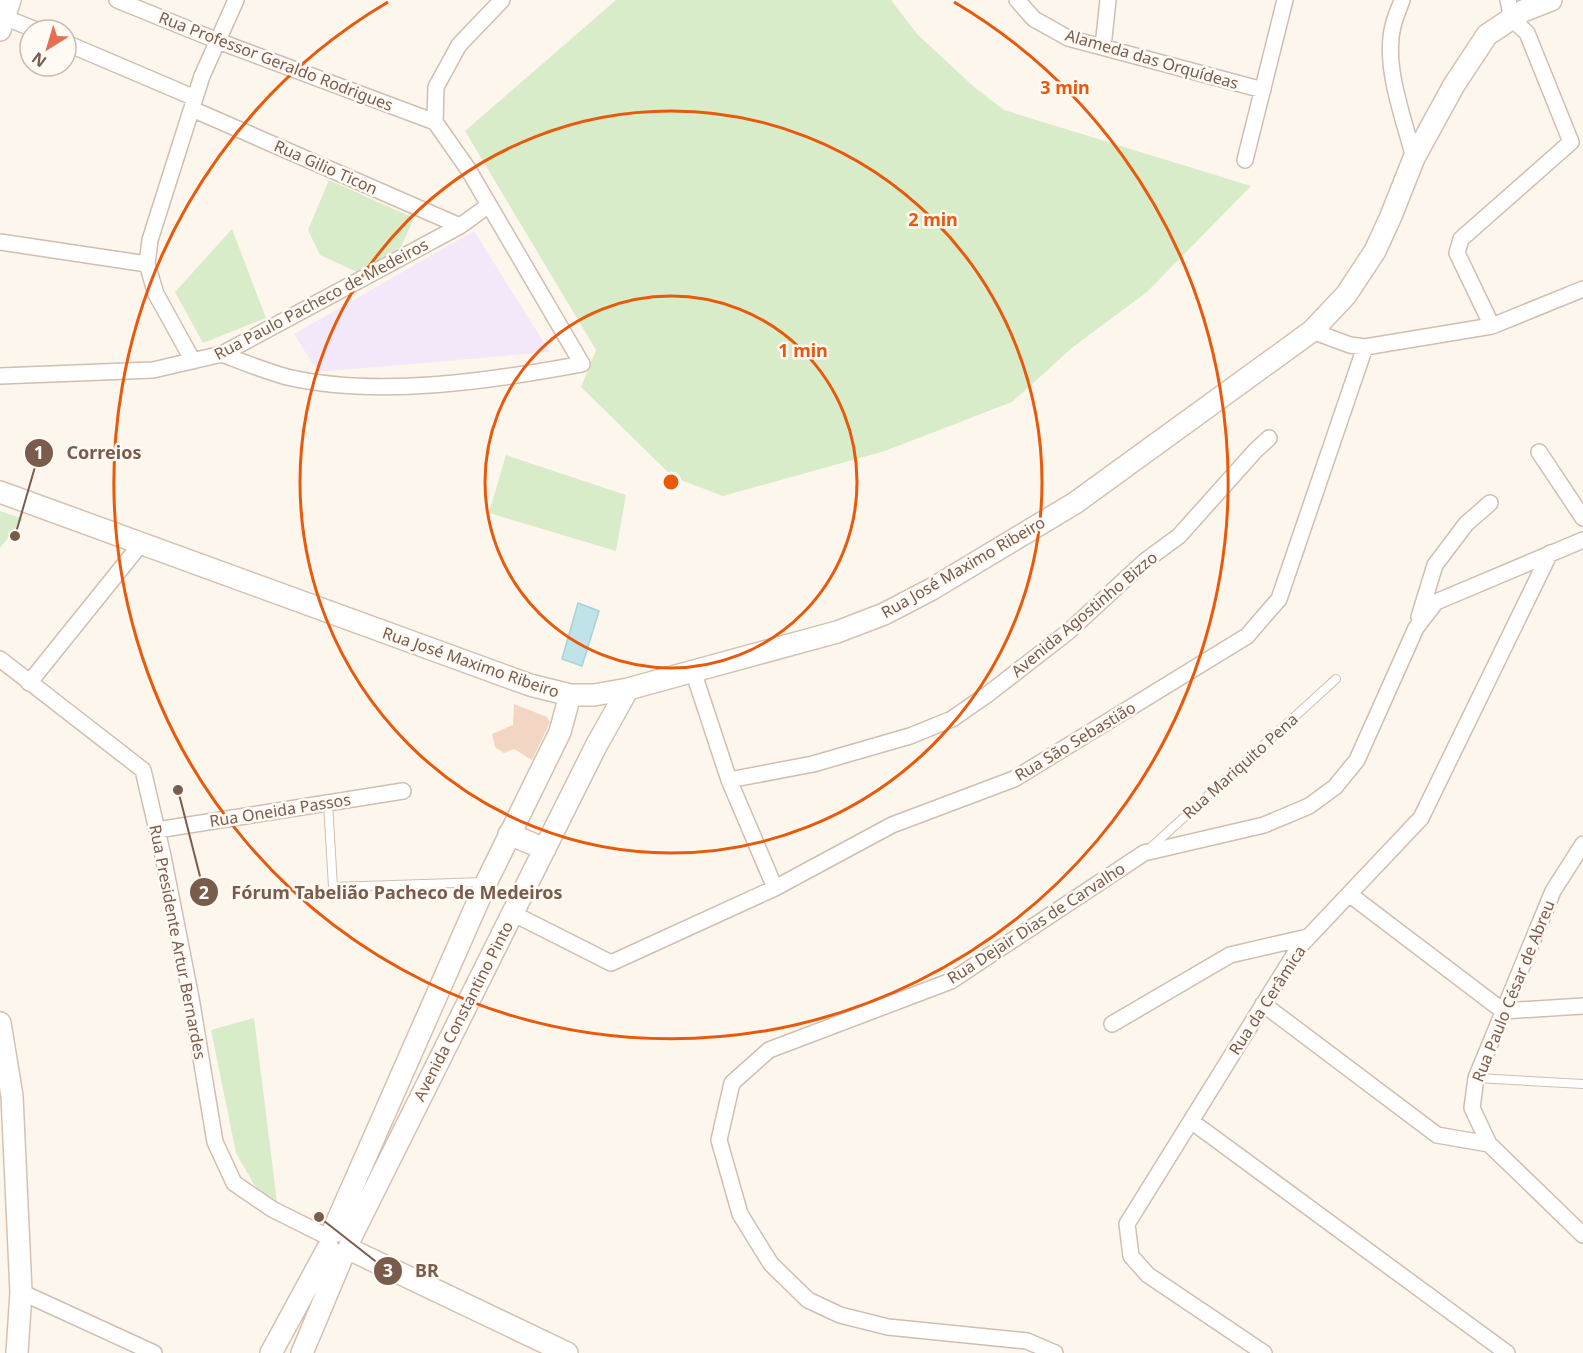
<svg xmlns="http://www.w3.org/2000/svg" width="1583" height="1353" font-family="'Noto Sans',sans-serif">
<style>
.education{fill:#f3e8fa}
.green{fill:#d8ecc9}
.water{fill:#bfe3e8;stroke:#a5d3da;stroke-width:1.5}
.building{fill:#f3d5c3}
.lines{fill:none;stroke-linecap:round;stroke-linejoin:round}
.lane-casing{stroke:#d1beb0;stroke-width:10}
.street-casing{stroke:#d1beb0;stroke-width:18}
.secondary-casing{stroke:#d6c0b0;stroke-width:24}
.lane{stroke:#fff;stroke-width:8}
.street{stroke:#fff;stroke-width:15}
.secondary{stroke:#fff;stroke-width:21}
.ring{fill:none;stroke:#e8590c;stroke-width:3}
.labels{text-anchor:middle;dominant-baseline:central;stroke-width:5;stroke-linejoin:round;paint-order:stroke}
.street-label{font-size:16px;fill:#7a5c4d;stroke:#fffaf3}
.centre{fill:#e8590c;stroke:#fffaf3;stroke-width:3}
.ring-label{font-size:18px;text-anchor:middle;font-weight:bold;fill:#e8590c;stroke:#fffaf3;stroke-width:5;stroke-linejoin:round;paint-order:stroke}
.leader{fill:none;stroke:#7a5c4d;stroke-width:2}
.callout-dot{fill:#7a5c4d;stroke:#fffaf3;stroke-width:2}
.mark-label{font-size:18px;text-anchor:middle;font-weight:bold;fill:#fff}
.callout-label{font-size:18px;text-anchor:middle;font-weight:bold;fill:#7a5c4d;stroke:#fffaf3;stroke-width:5;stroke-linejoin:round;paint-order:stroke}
</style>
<rect width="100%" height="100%" fill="#fdf6ec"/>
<!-- education -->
<path class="education" d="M474 231 550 352 318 372 294 334Z"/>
<!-- green -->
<path class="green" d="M616 0H891L917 34 974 87 1004 110 1251 186 1147 292 1073 347 1012 402 885 451 723 496 673 477 581 387 596 350 465 131Z
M329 180 414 218 401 247 357 272 320 255 308 230Z
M232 229 266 318 203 343 175 292Z
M506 455 626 495 616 551 489 513Z
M0 511 23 519 0 548Z
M254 1018 277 1202 255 1186 236 1153 211 1030Z"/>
<!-- water -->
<path class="water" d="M578 603 599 611 582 666 562 659Z"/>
<!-- building -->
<path class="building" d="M514 704 547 717 550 722 532 760 514 749 504 753 495 747 492 734 513 725Z"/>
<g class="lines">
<defs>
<path id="lane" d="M328 803 333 887 484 882
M1148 850 1336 679
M1476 1078 1583 1084"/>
<path id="street" d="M117 0 218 41 435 122
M1017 0 1034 19 1068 38 1263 90
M1402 0C1399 9 1395 17 1393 26 1383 66 1404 119 1414 158
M4 17 36 30
M66 43 195 98
M1103 47 1108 0
M192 109 460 226
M1245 160 1285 0
M0 242 147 264
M1492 326 1457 253 1461 239 1571 142 1527 33 1512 19 1508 0
M1312 331 1350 345 1365 347 1492 326 1583 289
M222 354C243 362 265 371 287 377 378 398 491 381 582 364L468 169 435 122 436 87 459 45 502 0
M193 361 156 294 147 264 150 240 202 76 236 0
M0 376 153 370 222 354 460 226 489 205
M1539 452 1583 518
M1419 617 1435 565 1466 524 1490 503
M0 659 143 770 163 856 191 998 215 1142 234 1183 272 1209 328 1237
M693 671 729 780 775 888
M29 683 140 545
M729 780 813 764 910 736 952 719 988 694 1068 632 1145 561 1179 536 1255 451 1269 438
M157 830 403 791
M1583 844 1553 891 1476 1078 1472 1108 1489 1144 1583 1235
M1349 894 1503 1011 1583 1006
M512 913 611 963 775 888 892 825 1014 779 1247 636 1279 599 1365 347
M1263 1004 1437 1135 1489 1144
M1112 1024 1230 955 1308 937
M1191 1121 1507 1353
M21 1292 154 1353
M1055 1353 1027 1341 888 1327 840 1315 808 1300 771 1264 740 1214 719 1140 732 1083 769 1050 951 981 1144 853 1264 825 1309 806 1335 787 1357 760 1416 628 1436 602 1583 540
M1264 1353 1148 1275 1131 1256 1127 1224 1299 947 1421 818 1550 553"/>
<path id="secondary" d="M0 30 10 0
M0 492 530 685 570 695H594L628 689 837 632 884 614 932 589 1075 503 1312 331 1346 295 1375 251 1391 216 1414 158 1454 85 1487 35 1523 11 1551 0
M509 834 545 849
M0 1023 12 1096 21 1292 17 1353
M332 1233 487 881 560 732 570 695
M350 1239 596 746 628 689
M349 1249 567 1353
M271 1353 328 1248
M302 1353 344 1253"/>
</defs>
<!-- lane casing -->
<use href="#lane" class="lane-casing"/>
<!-- street casing -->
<use href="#street" class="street-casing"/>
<!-- secondary casing -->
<use href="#secondary" class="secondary-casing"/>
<!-- lane -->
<use href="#lane" class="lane"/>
<!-- street -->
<use href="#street" class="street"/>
<!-- secondary -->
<use href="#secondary" class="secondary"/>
</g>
<!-- distance rings -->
<g class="ring">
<circle cx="671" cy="482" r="186"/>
<circle cx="671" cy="482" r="371"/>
<path d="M954 2A557 557 0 1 1 388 2"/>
</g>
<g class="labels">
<!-- street labels -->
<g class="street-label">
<text transform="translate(1152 59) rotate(16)">Alameda das Orquídeas</text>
<text transform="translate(276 61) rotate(21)">Rua Professor Geraldo Rodrigues</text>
<text transform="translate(326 167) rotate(24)">Rua Gilio Ticon</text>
<text transform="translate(321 299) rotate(-28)">Rua Paulo Pacheco de Medeiros</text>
<text transform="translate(963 567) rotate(-30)">Rua José Maximo Ribeiro</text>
<text transform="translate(1084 614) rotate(-40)">Avenida Agostinho Bizzo</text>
<text transform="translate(471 662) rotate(19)">Rua José Maximo Ribeiro</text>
<text transform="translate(1075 741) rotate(-31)">Rua São Sebastião</text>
<text transform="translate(1240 766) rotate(-42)">Rua Mariquito Pena</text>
<text transform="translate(280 810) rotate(-9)">Rua Oneida Passos</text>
<text transform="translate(1036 923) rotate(-33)">Rua Dejair Dias de Carvalho</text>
<text transform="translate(178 942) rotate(79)">Rua Presidente Artur Bernardes</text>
<text transform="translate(1513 991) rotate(-68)">Rua Paulo César de Abreu</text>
<text transform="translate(1267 1000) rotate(-57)">Rua da Cerâmica</text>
<text transform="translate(463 1011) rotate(-63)">Avenida Constantino Pinto</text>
</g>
</g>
<circle cx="671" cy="482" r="9" class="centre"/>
<g class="ring-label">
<text x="1065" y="94">3 min</text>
<text x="933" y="226">2 min</text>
<text x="803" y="357">1 min</text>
</g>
<!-- callouts -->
<path class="leader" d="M15 536L39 453M178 790L204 892M319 1217L388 1271"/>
<g class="callout-dot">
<circle cx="15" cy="536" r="6"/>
<circle cx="178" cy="790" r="6"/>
<circle cx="319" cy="1217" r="6"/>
<circle cx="39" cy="453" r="15"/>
<circle cx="204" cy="892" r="15"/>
<circle cx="388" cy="1271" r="15"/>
</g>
<g class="mark-label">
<text x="39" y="459">1</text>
<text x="204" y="899">2</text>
<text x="388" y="1277">3</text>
</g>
<g class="callout-label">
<text x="104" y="459">Correios</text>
<text x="397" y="899">Fórum Tabelião Pacheco de Medeiros</text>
<text x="427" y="1277">BR</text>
</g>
<!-- north arrow -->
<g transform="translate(48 48) rotate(217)"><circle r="28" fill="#fffaf3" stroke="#cabbb1" stroke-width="1.5"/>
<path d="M0-4.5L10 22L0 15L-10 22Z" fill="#e76f51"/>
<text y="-9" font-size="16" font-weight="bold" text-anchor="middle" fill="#7a5c4d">N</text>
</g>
</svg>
